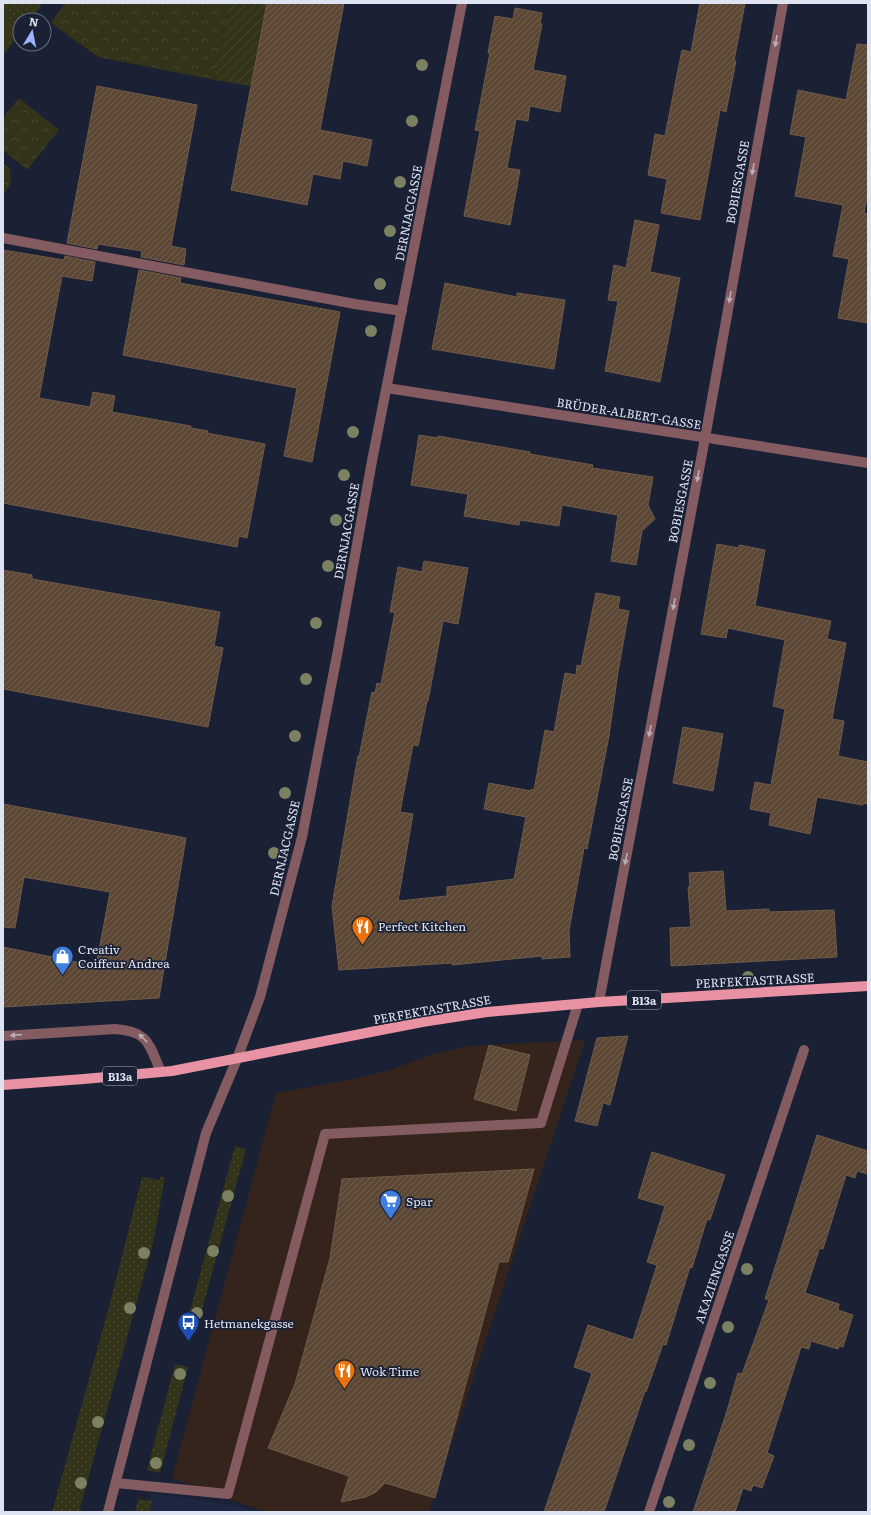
<svg xmlns="http://www.w3.org/2000/svg" width="871" height="1515" font-family="Literata,serif">
<style>
.commercial{fill:#35241c}
.built{fill:#1d2540}
.grass{fill:url(#grass-dots)}
.park{fill:url(#park-crowns)}
.garden{fill:url(#garden-furrows)}
.building{fill:url(#building-hatch);stroke:#715a48}
.lines{fill:none;stroke-linecap:round;stroke-linejoin:round}
.minor{stroke:#855b62;stroke-width:10}
.major{stroke:#e992a3;stroke-width:10}
.tree{fill:#7b8161}
.oneway{fill:#baadb8}
.labels{text-anchor:middle;dominant-baseline:central;stroke-width:3.5;stroke-linejoin:round;paint-order:stroke}
.shield{fill:#1a2135;stroke:#a3a9b9;stroke-width:1}
.shield-label{font-size:11px;font-weight:bold;fill:#dee3f2}
.street-label{font-size:12px;fill:#dee3f2;stroke:#1a2135}
.poi-label{font-size:12px;fill:#dee3f2;stroke:#1a2135;text-anchor:start}
</style>
<defs>
<pattern id="grass-dots" width="8" height="8" patternUnits="userSpaceOnUse"><rect width="8" height="8" fill="#323319"/><path d="M2 2h.1M6 6h.1" fill="none" stroke="#464730" stroke-width="1.8" stroke-linecap="round"/></pattern>
<pattern id="park-crowns" width="20" height="18" patternUnits="userSpaceOnUse"><rect width="20" height="18" fill="#323319"/><path d="M2 6a3 3 0 1 1 6 0M12 15a3 3 0 1 1 6 0" fill="none" stroke="#464730"/></pattern>
<pattern id="garden-furrows" width="10" height="10" patternUnits="userSpaceOnUse"><rect width="10" height="10" fill="#323319"/><path d="M-1 1l2-2M0 10L10 0M9 11l2-2" fill="none" stroke="#464730"/></pattern>
<pattern id="building-hatch" width="6" height="6" patternUnits="userSpaceOnUse"><rect width="6" height="6" fill="#5c4735"/><path d="M-1 1l2-2M0 6l6-6M5 7l2-2" fill="none" stroke="#736153"/></pattern>
</defs>
<rect width="100%" height="100%" fill="#1a2135"/>
<!-- commercial -->
<path class="commercial" d="M585 1040 429 1512H266L172 1478 276 1093 354 1079 390 1070 433 1054 469 1046Z"/>
<!-- built -->
<path class="built" d="M151 1493 237 1505 259 1512H147Z"/>
<!-- grass -->
<path class="grass" d="M3 3H43L31 20H20V34L3 55Z
M235 1146 246 1149 199 1321 188 1318Z
M160 1176 165 1178 153 1243 79 1512H52L110 1303 142 1177 160 1180Z
M175 1364 188 1367 160 1473 147 1470Z
M138 1499 152 1501 149 1512H135Z"/>
<!-- park -->
<path class="park" d="M65 3H229L215 80 98 57 51 23Z
M19 98 59 130 27 170 3 150V118Z
M3 163 10 169 11 184 3 195Z"/>
<!-- garden -->
<path class="garden" d="M229 3H267L251 86 215 80Z"/>
<!-- building -->
<path class="building" d="M267 3H344L320 130 372 140 367 166 343 161 340 179 313 174 307 205 231 190Z
M700 3H745L734 61H736L726 112 720 110 700 220 661 213 667 179 648 175 655 134 665 136 682 50 691 52Z
M515 8 542 13 540 24H542L533 70 566 76 560 112 530 106 528 121 516 119 507 168 520 170 510 225 464 216 480 131 475 130 490 53H488L495 16 513 19Z
M857 44 868 45V193L864 213 868 214V323L838 318 849 259 833 256 843 205 795 196 806 137 790 134 798 90 846 100Z
M97 86 197 105 171 246 186 249 184 265 141 257 142 251 98 244 97 249 67 243Z
M635 220 659 225 650 272 680 278 660 382 605 371 618 301 608 300 614 265 626 268Z
M3 250 64 260 65 256 95 262 92 281 62 276 39 398 90 407 93 392 115 396 112 412 191 426V428L208 431 207 433 265 444 247 538 239 536 237 547 3 503Z
M139 270 181 278 180 283 340 312 312 462 284 456 297 388 123 355Z
M445 283 517 297V293L565 300 554 369 432 349Z
M419 435 438 438V436L530 452V454L593 465 592 468 653 477 648 505 655 519 642 531 636 565 611 561 618 515 562 505 559 526 520 520 519 525 464 516 468 494 411 485Z
M717 544 739 548V545L765 550 755 606 831 621 827 639 846 643 832 719 844 721 838 756 868 762V804L863 803V805L817 797 810 834 769 825 771 813 750 809 755 782 771 785 785 709 773 706 785 640 728 628 726 638 701 634Z
M424 561 468 568 458 624 443 621 428 701H427L418 746 413 745 400 812 413 814 398 901 447 896V887L514 879 526 817 484 809 489 783 531 791V789L534 790 545 730 554 732 565 673 576 675 577 665 581 666 596 593 620 597 618 609 629 611 618 672 609 736 587 849 584 848 569 930 570 957 542 959V956L452 965V963L339 970 332 906 358 756 359 757 372 692 375 693 377 683 381 684 395 612H390L398 567 422 572Z
M3 570 32 575V579L220 612 214 646 223 648 208 727 3 689Z
M683 727 723 734 713 791 673 783Z
M3 804 186 838 159 998 3 1007V947L96 966 110 892 24 877 15 928 3 927Z
M723 871 726 911 769 909V912L834 910 837 957 671 966 670 928 691 927 688 887H690L689 873Z
M628 1036 610 1105 603 1103 597 1126 575 1121 597 1038Z
M489 1045 530 1055 516 1111 474 1099Z
M817 1135 868 1151V1174L857 1171 855 1178 846 1175 823 1249 820 1248 819 1250 805 1293 839 1304 838 1310 853 1315 843 1347 839 1346 838 1349 811 1341 809 1349 801 1347 767 1453 774 1456 762 1488 753 1485 751 1491 743 1488 735 1512H693L726 1414 738 1373 742 1374 769 1300 765 1299Z
M652 1152 725 1175 710 1220 707 1219 692 1268 690 1267 666 1345 663 1344 646 1392 645 1391 604 1512H544L592 1373 574 1367 588 1325 633 1340 657 1265 647 1262 665 1206 638 1198Z
M534 1169 508 1262H499L435 1498 385 1483 376 1492 366 1497 341 1502 349 1476 268 1448 295 1384 330 1258 342 1179Z"/>
<g class="lines">
<!-- minor -->
<path class="minor" d="M3 238 355 304 402 311
M387 388 868 463
M599 1002 705 438 783 3
M3 1036 115 1029C149 1031 149 1045 161 1072
M116 1483 228 1494 325 1134 541 1123 578 1004
M108 1512 206 1133 237 1059 260 997 302 837 338 650 372 461 462 3
M649 1512 804 1050"/>
<!-- major -->
<path class="major" d="M3 1085 84 1079 172 1071 422 1022 487 1012 599 1002 868 986"/>
</g>
<!-- trees -->
<g class="tree">
<circle cx="422" cy="65" r="6"/>
<circle cx="412" cy="121" r="6"/>
<circle cx="400" cy="182" r="6"/>
<circle cx="390" cy="231" r="6"/>
<circle cx="380" cy="284" r="6"/>
<circle cx="371" cy="331" r="6"/>
<circle cx="353" cy="432" r="6"/>
<circle cx="344" cy="475" r="6"/>
<circle cx="336" cy="520" r="6"/>
<circle cx="328" cy="566" r="6"/>
<circle cx="316" cy="623" r="6"/>
<circle cx="306" cy="679" r="6"/>
<circle cx="295" cy="736" r="6"/>
<circle cx="285" cy="793" r="6"/>
<circle cx="274" cy="853" r="6"/>
<circle cx="748" cy="977" r="6"/>
<circle cx="228" cy="1196" r="6"/>
<circle cx="213" cy="1251" r="6"/>
<circle cx="144" cy="1253" r="6"/>
<circle cx="747" cy="1269" r="6"/>
<circle cx="130" cy="1308" r="6"/>
<circle cx="197" cy="1313" r="6"/>
<circle cx="728" cy="1327" r="6"/>
<circle cx="180" cy="1374" r="6"/>
<circle cx="710" cy="1383" r="6"/>
<circle cx="98" cy="1422" r="6"/>
<circle cx="689" cy="1445" r="6"/>
<circle cx="156" cy="1463" r="6"/>
<circle cx="81" cy="1483" r="6"/>
<circle cx="669" cy="1502" r="6"/>
</g>
<!-- one-way arrows -->
<defs><path id="oneway-solid" d="M-6-.8H1V-3.2L6.5 0L1 3.2V.8H-6Z"/></defs>
<g class="oneway">
<use href="#oneway-solid" transform="translate(776 41) rotate(100)"/>
<use href="#oneway-solid" transform="translate(753 169) rotate(100)"/>
<use href="#oneway-solid" transform="translate(730 297) rotate(100)"/>
<use href="#oneway-solid" transform="translate(698 476) rotate(101)"/>
<use href="#oneway-solid" transform="translate(674 604) rotate(101)"/>
<use href="#oneway-solid" transform="translate(650 731) rotate(101)"/>
<use href="#oneway-solid" transform="translate(626 859) rotate(101)"/>
<use href="#oneway-solid" transform="translate(16 1035) rotate(176)"/>
<use href="#oneway-solid" transform="translate(143 1038) rotate(-135)"/>
</g>
<!-- icons -->
<defs>
<symbol id="restaurant-pin" viewBox="-11 -11 22 30"><path d="M0 17L-7.5 6A9.5 9.5 0 1 1 7.5 6Z" fill="#e8710a" stroke="#1a2135"/><path d="M-5-6h1v4h1v-4h1v4h1v-4h1v5L-1.5 .5V6h-2V.5L-5-1ZM5-6V6H3V1.5H1.5Q1.5-4 5-6Z" fill="#fff"/></symbol>
<symbol id="shop-pin" viewBox="-11 -11 22 30"><path d="M0 17L-7.5 6A9.5 9.5 0 1 1 7.5 6Z" fill="#3f7fe0" stroke="#1a2135"/><path d="M-5-2.5h2.3a2.7 3.5 0 0 1 5.4 0H5L5.5 6h-11ZM-1.5-2.5h3a1.5 2.3 0 0 0-3 0Z" fill="#fff"/></symbol>
<symbol id="supermarket-pin" viewBox="-11 -11 22 30"><path d="M0 17L-7.5 6A9.5 9.5 0 1 1 7.5 6Z" fill="#3f7fe0" stroke="#1a2135"/><path d="M-6-5.5h2.5l.6 2H6L4.5 2H-2.5L-4.4-4H-6ZM-1.5 3.2a1.3 1.3 0 1 0 .1 0ZM3 3.2a1.3 1.3 0 1 0 .1 0Z" fill="#fff"/></symbol>
<symbol id="bus-pin" viewBox="-11 -11 22 30"><path d="M0 17L-7.5 6A9.5 9.5 0 1 1 7.5 6Z" fill="#1a4fb4" stroke="#1a2135"/><path d="M-5-6H5V4H4V6H2V4H-2V6H-4V4H-5ZM-3.5-4V0h7V-4ZM-3.5 1.2v1.5H-2V1.2ZM2 1.2v1.5H3.5V1.2Z" fill="#fff"/></symbol>
</defs>
<g fill-rule="evenodd">
<use href="#restaurant-pin" x="350" y="914" width="25" height="34"/>
<use href="#shop-pin" x="50" y="944" width="25" height="34"/>
<use href="#supermarket-pin" x="378" y="1188" width="25" height="34"/>
<use href="#bus-pin" x="176" y="1310" width="25" height="34"/>
<use href="#restaurant-pin" x="332" y="1358" width="25" height="34"/>
</g>
<g class="labels">
<!-- shield labels -->
<g class="shield">
<rect x="627" y="991" width="34" height="18" rx="3"/>
<rect x="103" y="1067" width="34" height="18" rx="3"/>
</g>
<g class="shield-label">
<text x="644" y="1000">B13a</text>
<text x="120" y="1076">B13a</text>
</g>
<!-- street labels -->
<g class="street-label">
<text transform="translate(737 182) rotate(-80)">BOBIESGASSE</text>
<text transform="translate(408 213) rotate(-79)">DERNJACGASSE</text>
<text transform="translate(629 413) rotate(9)">BRÜDER-ALBERT-GASSE</text>
<text transform="translate(680 501) rotate(-79)">BOBIESGASSE</text>
<text transform="translate(346 531) rotate(-80)">DERNJACGASSE</text>
<text transform="translate(620 819) rotate(-79)">BOBIESGASSE</text>
<text transform="translate(284 848) rotate(-77)">DERNJACGASSE</text>
<text transform="translate(755 980) rotate(-3)">PERFEKTASTRASSE</text>
<text transform="translate(432 1009) rotate(-10)">PERFEKTASTRASSE</text>
<text transform="translate(714 1277) rotate(-71)">AKAZIENGASSE</text>
</g>
<!-- poi labels -->
<g class="poi-label">
<text x="378" y="926">Perfect Kitchen</text>
<text x="78" y="949">Creativ<tspan x="78" dy="14">Coiffeur Andrea</tspan></text>
<text x="406" y="1201">Spar</text>
<text x="204" y="1323">Hetmanekgasse</text>
<text x="360" y="1371">Wok Time</text>
</g>
</g>
<!-- border -->
<rect width="871" height="1515" fill="none" stroke="#dee3f2" stroke-width="8"/>
<!-- north arrow -->
<g transform="translate(32 32) rotate(10)"><circle r="19" fill="#1a2135" stroke="#686f81"/>
<path d="M0-3L7 15L0 10L-7 15Z" fill="#9bb4fd"/>
<text y="-6" font-size="11" font-weight="bold" text-anchor="middle" fill="#dee3f2">N</text>
</g>
</svg>
